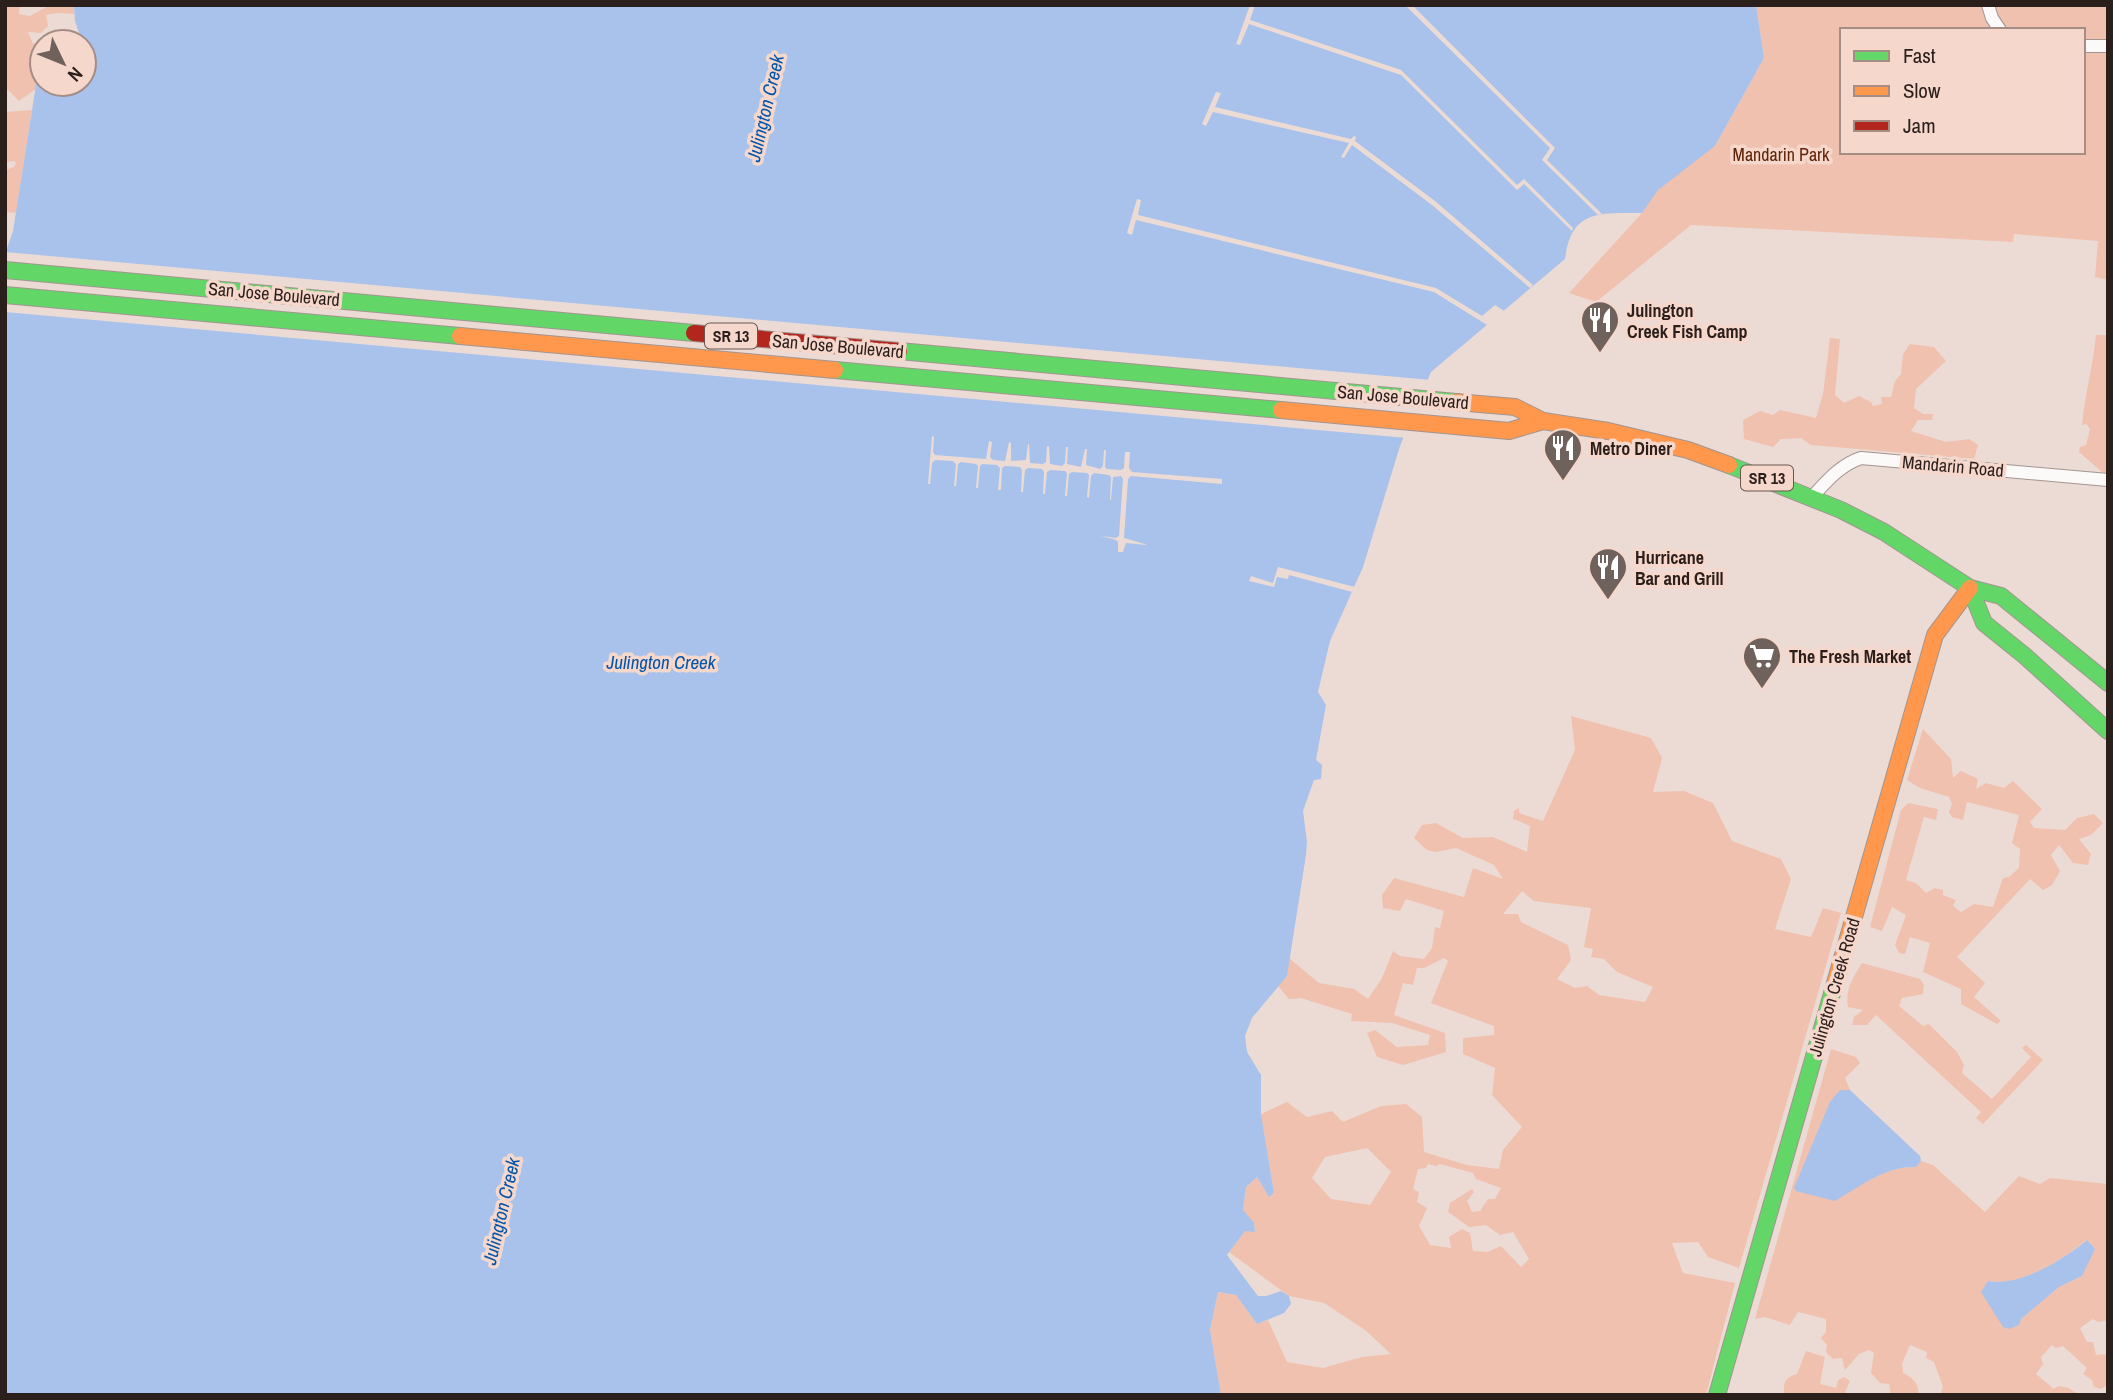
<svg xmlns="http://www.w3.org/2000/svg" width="2113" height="1400" font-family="'Archivo Narrow',sans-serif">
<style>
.green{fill:#f0c1ae;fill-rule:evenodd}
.water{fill:#a8c2eb}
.pier{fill:#ecdbd5}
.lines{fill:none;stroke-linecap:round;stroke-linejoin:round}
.street-casing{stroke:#a29591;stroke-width:14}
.fast-casing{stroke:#a29591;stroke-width:18}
.slow-casing{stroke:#a29591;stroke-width:18}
.jam-casing{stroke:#a29591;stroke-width:18}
.street{stroke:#fcfaf9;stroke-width:12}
.fast{stroke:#63d668;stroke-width:16}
.slow{stroke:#ff974d;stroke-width:16}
.jam{stroke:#b3261e;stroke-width:16}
.labels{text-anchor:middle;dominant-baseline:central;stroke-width:7;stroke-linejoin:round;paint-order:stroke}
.shield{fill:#f6d7cb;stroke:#685650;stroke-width:2}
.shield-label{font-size:16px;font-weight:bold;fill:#2b1f1b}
.park-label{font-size:18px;fill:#5e2308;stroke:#f6d7cb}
.street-label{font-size:18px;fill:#2b1f1b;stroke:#f6d7cb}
.poi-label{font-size:18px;font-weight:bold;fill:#2b1f1b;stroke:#f6d7cb;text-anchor:start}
.water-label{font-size:19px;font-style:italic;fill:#0354ab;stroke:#f6d7cb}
</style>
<rect width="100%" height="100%" fill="#ecdbd5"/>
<!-- green -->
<path class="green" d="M5 5H20L19 14 30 16 50 5H74V14L58 13 46 15 48 26 41 33 28 32 33 44 51 39V42H42V63L39 66 36 89 19 101 5 87Z
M1756 5H2108V280L2095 277 2098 241 2014 234 2013 242 1691 225 1596 302 1569 293 1642 213 1657 190 1715 146 1764 58ZM1842 30H2083V152H1842Z
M32 110 16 213 7 212 5 170 14 167 16 163 14 161 5 162V112Z
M2096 335H2108V473L2102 472 2079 452 2080 447 2086 445 2090 429 2086 424 2082 425C2085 394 2093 366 2096 335Z
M1830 338 1840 339 1835 395 1844 403 1859 396 1871 402 1873 406 1882 404 1881 397H1891L1895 381 1901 374 1903 354 1910 344 1934 347 1946 361 1916 389 1914 408 1923 414H1933L1932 420H1918L1911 431 1946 442 1969 439 1978 445 1974 459 1811 445 1801 438 1781 439 1773 447 1744 439 1743 420 1760 411 1773 415 1780 410 1816 418 1823 394Z
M1571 716 1651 738 1662 758 1653 792 1684 791 1713 803 1732 841 1781 859 1791 879 1775 929 1811 937 1823 908 1841 913 1739 1268 1708 1257 1698 1242 1672 1243 1683 1273 1735 1283 1706 1395H1221L1210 1330 1218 1292 1236 1295 1257 1324 1268 1320 1287 1362 1323 1368 1362 1357 1391 1354 1365 1330 1324 1303 1289 1296 1229 1252 1245 1231H1255L1254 1223 1243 1211 1246 1187 1257 1177 1269 1197 1274 1193 1261 1114 1287 1102 1307 1117 1332 1111 1343 1122 1381 1106 1406 1104 1422 1117 1424 1152 1467 1165 1499 1169 1503 1150 1522 1127 1492 1095 1495 1068 1463 1054V1038L1494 1035V1026L1431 1003 1448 961 1444 958 1424 968H1417L1413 985 1403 983 1394 1015 1445 1033 1446 1052 1403 1065 1377 1057 1367 1033 1375 1030 1397 1047 1428 1045 1430 1035 1392 1023 1351 1021 1352 1014 1301 998 1289 999 1278 986 1287 976 1289 958 1319 983 1354 989 1368 999 1382 978 1393 951 1400 956 1424 959 1432 948 1435 927 1440 928 1444 911 1406 899 1400 911 1383 908 1382 895 1394 878 1464 897 1473 868 1503 879 1494 865 1456 848 1436 852 1427 850 1414 838 1422 825 1436 823 1463 838 1493 837 1527 852 1530 826 1513 819 1514 811 1519 808V813L1543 821 1575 750ZM1522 891 1534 901 1591 908 1584 947 1593 949 1591 957 1604 959 1617 972 1653 987 1645 1002 1599 995 1587 986 1575 988 1557 979 1571 960 1568 945 1521 922 1518 914H1503ZM1367 1148 1391 1172 1370 1205 1331 1199 1312 1178 1325 1157ZM1428 1164 1436 1166 1440 1164 1473 1173 1476 1179 1501 1188 1495 1199H1488L1480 1211 1472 1212 1467 1201 1474 1192 1472 1189 1450 1203 1448 1212 1469 1227 1486 1225 1500 1235 1513 1232 1529 1259 1521 1267 1501 1246 1488 1252 1473 1251 1470 1233 1462 1229 1449 1237 1451 1248 1430 1245 1419 1226 1427 1208 1417 1202 1419 1192 1413 1189 1418 1169 1426 1168Z
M1923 729 1951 759 1953 778 1961 771 1978 779 1976 789 1986 783 2004 788 2013 781 2042 809 2030 822 2034 828 2065 830 2077 818 2094 814 2103 823 2091 835 2079 839 2091 854 2088 865 2073 863 2059 845 2051 855 2060 871 2052 885 2043 890 2030 879 1957 957 1985 983 1974 997 2001 1021 1997 1024 1961 1004V989L1923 972 1930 943 1910 937 1905 954 1899 953 1895 945 1906 915 1892 907 1882 931 1870 927 1901 810 1908 803 1938 809 1936 820 1924 817 1906 880 1916 883 1926 893 1935 888 1943 890V895L1956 900 1953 906 1961 912 1974 904 1993 907 2003 878 2009 877 2019 868 2020 849 2012 843 2019 815 1967 802 1963 820 1952 817 1949 812 1952 804 1949 797 1920 788 1907 780Z
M1862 963 1920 979 1924 985 1923 994 1902 998 1899 1006 1923 1026 1929 1024 1957 1052 1964 1065 1962 1073 1992 1099 2031 1057 2022 1048 2026 1045 2043 1060 1983 1124 1976 1118 1981 1112 1876 1015 1867 1025H1852L1854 1017 1863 1010 1848 1007C1845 990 1853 977 1862 963Z
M1831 1049 1856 1057 1860 1063 1845 1078 1850 1090H1840L1835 1201C1861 1185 1885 1166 1916 1167L1921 1161 1933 1165 1985 1212 2019 1176 2040 1184 2050 1178 2108 1184V1320L2098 1322 2093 1319 2080 1328 2087 1342H2093L2096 1355 2108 1354V1384L2101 1389 2094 1387 2092 1380 2083 1374 2087 1368 2063 1346 2056 1348 2052 1345 2041 1357 2043 1364 2036 1374 2054 1389 2058 1386 2069 1388 2079 1395H1940L1943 1387 1934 1362 1926 1358 1927 1352 1910 1345 1902 1364 1903 1373C1912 1377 1920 1384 1918 1395H1891L1889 1384 1880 1383 1871 1373 1874 1353 1869 1350 1859 1354 1845 1370 1842 1358 1833 1359 1826 1352 1827 1345 1821 1338 1826 1332V1319L1798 1312 1790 1325 1765 1317 1755 1319ZM2086 1240 2082 1276 2059 1287 2021 1319 2018 1325 1988 1281C2019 1287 2063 1260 2086 1240Z
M1806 1351 1825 1357 1820 1384 1836 1388 1838 1380 1844 1377 1850 1381 1844 1395H1784C1784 1382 1784 1378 1797 1374Z"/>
<!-- water -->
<path class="water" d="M74 5H1756L1764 58 1715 146 1658 190 1642 213C1600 213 1571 209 1565 259L1431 372 1400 446 1363 567 1330 641 1318 692 1326 705 1316 760 1322 765 1321 779 1314 780 1303 811 1307 842 1306 855 1287 976 1252 1018 1245 1036 1247 1052 1261 1075V1114L1274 1193 1269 1197 1257 1177 1246 1187 1243 1210 1254 1223 1255 1232 1245 1231 1227 1255 1258 1296H1266L1281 1291 1289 1296 1291 1304 1284 1313 1257 1324 1236 1295 1218 1292 1210 1330 1221 1395H5V254L13 231 39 66 42 63V84H84V42H82L75 21Z
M1840 1090H1850L1920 1156 1921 1161 1916 1167C1885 1166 1861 1186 1835 1201L1796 1191 1794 1188 1830 1102Z
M2087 1240 2095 1249 2082 1276 2059 1287 2021 1319 2019 1325 2009 1329 2003 1327 1981 1292 1988 1281C2019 1287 2063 1260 2087 1240Z"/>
<!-- pier -->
<path class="pier" d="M1250 5H1255L1250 20 1401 70 1517 185 1524 179 1573 228 1572 231 1524 184 1517 190 1401 75 1249 24 1240 45 1236 44Z
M1405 5H1412L1555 148 1547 160 1602 214 1598 215 1542 160 1550 148Z
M1216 92 1221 93 1215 107 1351 139 1354 136 1356 137 1355 141 1435 201 1533 285 1530 288 1432 205 1352 145 1344 158 1341 157 1349 143 1213 112 1206 126 1202 124Z
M1137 199 1141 200 1138 215 1436 288 1482 316 1495 305 1504 311 1487 325 1434 292 1136 220 1132 235 1127 233Z
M5 252 1431 380 1407 438 5 312Z
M932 436 934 437 933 452 935 455 986 459 989 441 992 442 990 457 993 460 1005 461 1009 442 1011 443V461L1026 460 1028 444H1029L1030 463 1043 464 1046 462 1047 446H1049L1050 464 1062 466 1065 463 1066 447H1068L1067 464 1081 467 1085 449H1087L1086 465 1100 469 1103 466 1104 450H1106L1105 467 1107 469 1121 470 1124 468 1125 452H1130L1129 468 1132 472 1222 479V484L1131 476 1128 479 1124 538 1148 545 1126 543 1123 552H1118V542L1116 540 1101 536 1116 538 1119 536 1123 479 1121 476 1113 477 1111 500H1110L1111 477 1109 475 1094 473 1091 476 1089 498 1087 497 1089 475 1087 473 1072 472 1069 474 1067 496H1065L1067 473 1065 471 1050 470 1047 472 1045 494H1043L1044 472 1042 469 1028 468 1025 470 1023 492H1021L1022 470 1020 467 1005 466 1002 468 1001 490H998L1000 468 997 465 982 464 980 466 978 488H976L978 466 976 464 961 462 958 464 956 486H954L956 464 953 461 935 460 932 463 930 484H928Z
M1278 567 1355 587 1352 592 1289 575 1288 579 1277 577 1274 587 1249 581 1251 576 1273 583Z"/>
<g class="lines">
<defs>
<path id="street" d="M1988 5 1992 18 2000 30
M2083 46H2108
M1812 497C1827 481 1840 465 1861 458L2108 480"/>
<path id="fast" d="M5 270 694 333
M5 295 460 336
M899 351 1456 402
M835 370 1281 410
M1729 465 1841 510 1884 532 1970 588 2001 596 2108 683
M1970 588 1984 623 2025 656 2108 731
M1717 1395 1833 990"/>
<path id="slow" d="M460 336 835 370
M1456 402 1515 407 1543 421 1608 431 1688 450 1729 465
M1281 410 1509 431 1543 421
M1833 990 1935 635 1970 588"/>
<path id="jam" d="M694 333 899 351"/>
</defs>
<!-- street casing -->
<use href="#street" class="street-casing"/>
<!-- fast casing -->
<use href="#fast" class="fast-casing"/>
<!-- slow casing -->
<use href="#slow" class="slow-casing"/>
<!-- jam casing -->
<use href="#jam" class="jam-casing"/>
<!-- street -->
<use href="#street" class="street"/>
<!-- fast -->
<use href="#fast" class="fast"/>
<!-- slow -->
<use href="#slow" class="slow"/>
<!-- jam -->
<use href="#jam" class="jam"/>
</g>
<!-- icons -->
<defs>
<symbol id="restaurant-pin" viewBox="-11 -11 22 30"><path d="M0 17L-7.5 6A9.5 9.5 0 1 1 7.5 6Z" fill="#6f615c" stroke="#f6d7cb"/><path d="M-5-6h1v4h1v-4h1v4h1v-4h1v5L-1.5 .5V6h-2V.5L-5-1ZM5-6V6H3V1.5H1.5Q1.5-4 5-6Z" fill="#fff"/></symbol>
<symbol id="supermarket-pin" viewBox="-11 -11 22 30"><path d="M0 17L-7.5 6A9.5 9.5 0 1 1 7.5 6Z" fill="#6f615c" stroke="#f6d7cb"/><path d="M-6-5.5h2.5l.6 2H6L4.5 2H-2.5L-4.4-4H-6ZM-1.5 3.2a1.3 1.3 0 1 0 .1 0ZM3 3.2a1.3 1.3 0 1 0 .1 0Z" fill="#fff"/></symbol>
</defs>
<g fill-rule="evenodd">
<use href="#restaurant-pin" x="1578" y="298" width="44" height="60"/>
<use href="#restaurant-pin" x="1541" y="426" width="44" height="60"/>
<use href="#restaurant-pin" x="1586" y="545" width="44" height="60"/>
<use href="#supermarket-pin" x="1740" y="634" width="44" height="60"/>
</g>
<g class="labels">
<!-- shield labels -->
<g class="shield">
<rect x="705" y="323.5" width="52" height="25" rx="5"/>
<rect x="1741" y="465.5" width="52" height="25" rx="5"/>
</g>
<g class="shield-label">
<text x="731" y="336">SR 13</text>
<text x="1767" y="478">SR 13</text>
</g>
<!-- park labels -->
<g class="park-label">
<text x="1781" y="154">Mandarin Park</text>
</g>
<!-- street labels -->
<g class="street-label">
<text transform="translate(274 294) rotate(5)">San Jose Boulevard</text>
<text transform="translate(838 346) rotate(5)">San Jose Boulevard</text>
<text transform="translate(1403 397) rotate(5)">San Jose Boulevard</text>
<text transform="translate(1953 466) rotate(5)">Mandarin Road</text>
<text transform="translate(1834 987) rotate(-74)">Julington Creek Road</text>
</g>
<!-- poi labels -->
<g class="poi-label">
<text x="1627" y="310">Julington<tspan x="1627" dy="21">Creek Fish Camp</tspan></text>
<text x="1590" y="448">Metro Diner</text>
<text x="1635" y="557">Hurricane<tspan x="1635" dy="21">Bar and Grill</tspan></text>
<text x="1789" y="656">The Fresh Market</text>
</g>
<!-- water labels -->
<g class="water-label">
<text transform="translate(765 108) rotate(-77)">Julington Creek</text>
<text x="661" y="662">Julington Creek</text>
<text transform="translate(501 1211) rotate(-77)">Julington Creek</text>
</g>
</g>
<!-- border -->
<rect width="2113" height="1400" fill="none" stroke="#2b1f1b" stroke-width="14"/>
<!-- legend -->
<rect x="1840" y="28" width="245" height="126" fill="#f6d7cb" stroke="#a58d85" stroke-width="2"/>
<rect x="1854" y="51" width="35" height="10" fill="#63d668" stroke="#a58d85" stroke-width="2"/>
<text x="1903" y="63" font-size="21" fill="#2b1f1b">Fast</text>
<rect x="1854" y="86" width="35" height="10" fill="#ff974d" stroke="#a58d85" stroke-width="2"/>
<text x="1903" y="98" font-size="21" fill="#2b1f1b">Slow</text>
<rect x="1854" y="121" width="35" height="10" fill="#b3261e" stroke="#a58d85" stroke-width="2"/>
<text x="1903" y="133" font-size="21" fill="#2b1f1b">Jam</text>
<!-- north arrow -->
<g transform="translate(63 63) rotate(133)"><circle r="33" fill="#f6d7cb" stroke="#a58d85" stroke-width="2"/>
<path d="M0-5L12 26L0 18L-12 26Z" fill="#6f615c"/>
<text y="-10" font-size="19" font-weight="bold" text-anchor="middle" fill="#2b1f1b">N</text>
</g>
</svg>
